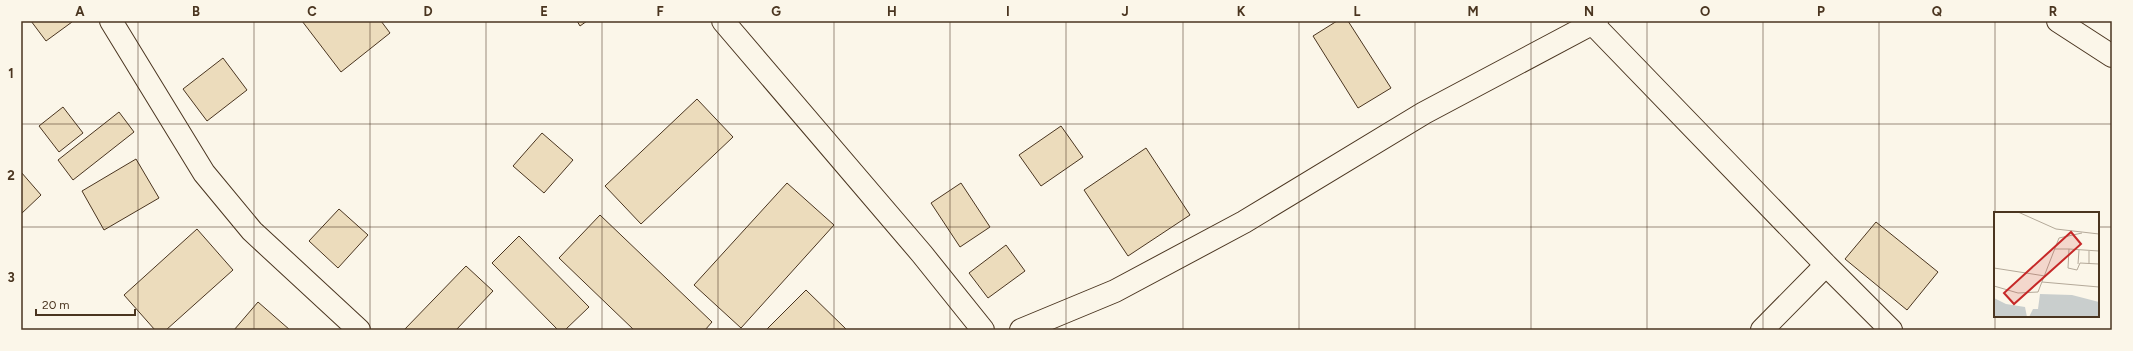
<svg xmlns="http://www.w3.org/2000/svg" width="2133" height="351" font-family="Figtree,sans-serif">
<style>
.building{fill:#ecdcbc;stroke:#4a3520}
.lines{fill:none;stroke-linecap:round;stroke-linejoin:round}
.minor-casing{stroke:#4a3520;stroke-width:24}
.minor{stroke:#fbf6e9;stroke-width:22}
.grid{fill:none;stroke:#4a3520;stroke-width:1;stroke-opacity:0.55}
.inset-road{fill:none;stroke:#b4a999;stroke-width:1}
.view{fill:#c62828;fill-opacity:0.15;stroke:#c62828;stroke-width:2}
.inset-edge{fill:none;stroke:#4a3520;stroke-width:2}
.neatline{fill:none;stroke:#4a3520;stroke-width:1.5}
.grid-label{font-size:13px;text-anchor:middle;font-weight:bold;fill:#4a3520}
</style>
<rect width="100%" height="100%" fill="#fbf6e9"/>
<!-- building -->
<path class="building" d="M31 21H71L72 22 46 41Z
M302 21H381L390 33 341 72Z
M577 21H587L580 26Z
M1337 21H1348L1391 88 1358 108 1313 36Z
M223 58 247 90 207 121 183 89Z
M697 99 733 137 641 224 605 186Z
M63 107 83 133 59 152 39 126Z
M119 112 134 132 73 180 58 160Z
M1061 126 1083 157 1041 186 1019 155Z
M542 133 573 160 544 193 513 166Z
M1146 148 1190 215 1128 256 1084 190Z
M136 159 159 198 104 230 82 191Z
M21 172 41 195 21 214Z
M787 183 834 225 741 328 694 285Z
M961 183 990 227 960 247 931 203Z
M339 209 368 235 338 268 309 241Z
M600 215 712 322 705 330H634L559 258Z
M1876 222 1938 272 1907 310 1845 259Z
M197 229 233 270 166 330H155L124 295Z
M519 236 589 307 565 330H558L492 263Z
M1006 245 1025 271 988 298 969 273Z
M466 266 493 291 456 330H404Z
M806 290 847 330H766Z
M258 302 290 330H234Z"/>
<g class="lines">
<defs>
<path id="minor" d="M111 21 204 173 252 231 359 330
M723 21 922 254 983 330
M2058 21 2112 56
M1592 23 1826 265
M1021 330 1115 291 1244 222 1424 113 1597 21
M1762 330 1826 265 1891 330"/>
</defs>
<!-- minor casing -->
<use href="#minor" class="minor-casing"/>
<!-- minor -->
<use href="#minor" class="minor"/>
</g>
<!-- grid -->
<path class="grid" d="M138 21V330M254 21V330M370 21V330M486 21V330M602 21V330M718 21V330M834 21V330M950 21V330M1066 21V330M1183 21V330M1299 21V330M1415 21V330M1531 21V330M1647 21V330M1763 21V330M1879 21V330M1995 21V330M21 124H2112M21 227H1995M2098 227H2112"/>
<!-- overview -->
<g transform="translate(1994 212)">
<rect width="105" height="105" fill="#fbf6e9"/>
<path d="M46 82 78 83 105 90V105H35L39 97H44ZM0 86 12 92 31 95 33 105H0Z" fill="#c9cecd"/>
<path class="inset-road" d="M24 0 62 17 105 22M60 37H75M105 39 75 37 74 56 83 58 86 51 105 52M84 52 85 38M95 52V39M0 56 51 64M48 70 105 75M0 74 24 81 44 80 65 26 88 21"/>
<path class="view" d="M77 20 87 32 20 92 10 81Z"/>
<rect width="105" height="105" class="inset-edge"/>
</g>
<!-- border -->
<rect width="2133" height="351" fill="none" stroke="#fbf6e9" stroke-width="44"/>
<!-- scale -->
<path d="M36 309v6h99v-6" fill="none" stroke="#4a3520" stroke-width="2"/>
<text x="42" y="309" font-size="12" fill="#4a3520" stroke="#fbf6e9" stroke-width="3" paint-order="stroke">20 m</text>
<rect x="22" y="22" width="2089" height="307" class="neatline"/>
<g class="grid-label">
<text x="80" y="16">A</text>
<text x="196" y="16">B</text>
<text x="312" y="16">C</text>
<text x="428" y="16">D</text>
<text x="544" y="16">E</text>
<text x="660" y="16">F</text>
<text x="776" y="16">G</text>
<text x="892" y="16">H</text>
<text x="1008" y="16">I</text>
<text x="1125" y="16">J</text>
<text x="1241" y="16">K</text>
<text x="1357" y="16">L</text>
<text x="1473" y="16">M</text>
<text x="1589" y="16">N</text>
<text x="1705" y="16">O</text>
<text x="1821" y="16">P</text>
<text x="1937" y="16">Q</text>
<text x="2053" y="16">R</text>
<text x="11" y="78">1</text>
<text x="11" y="180">2</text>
<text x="11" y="282">3</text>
</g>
</svg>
